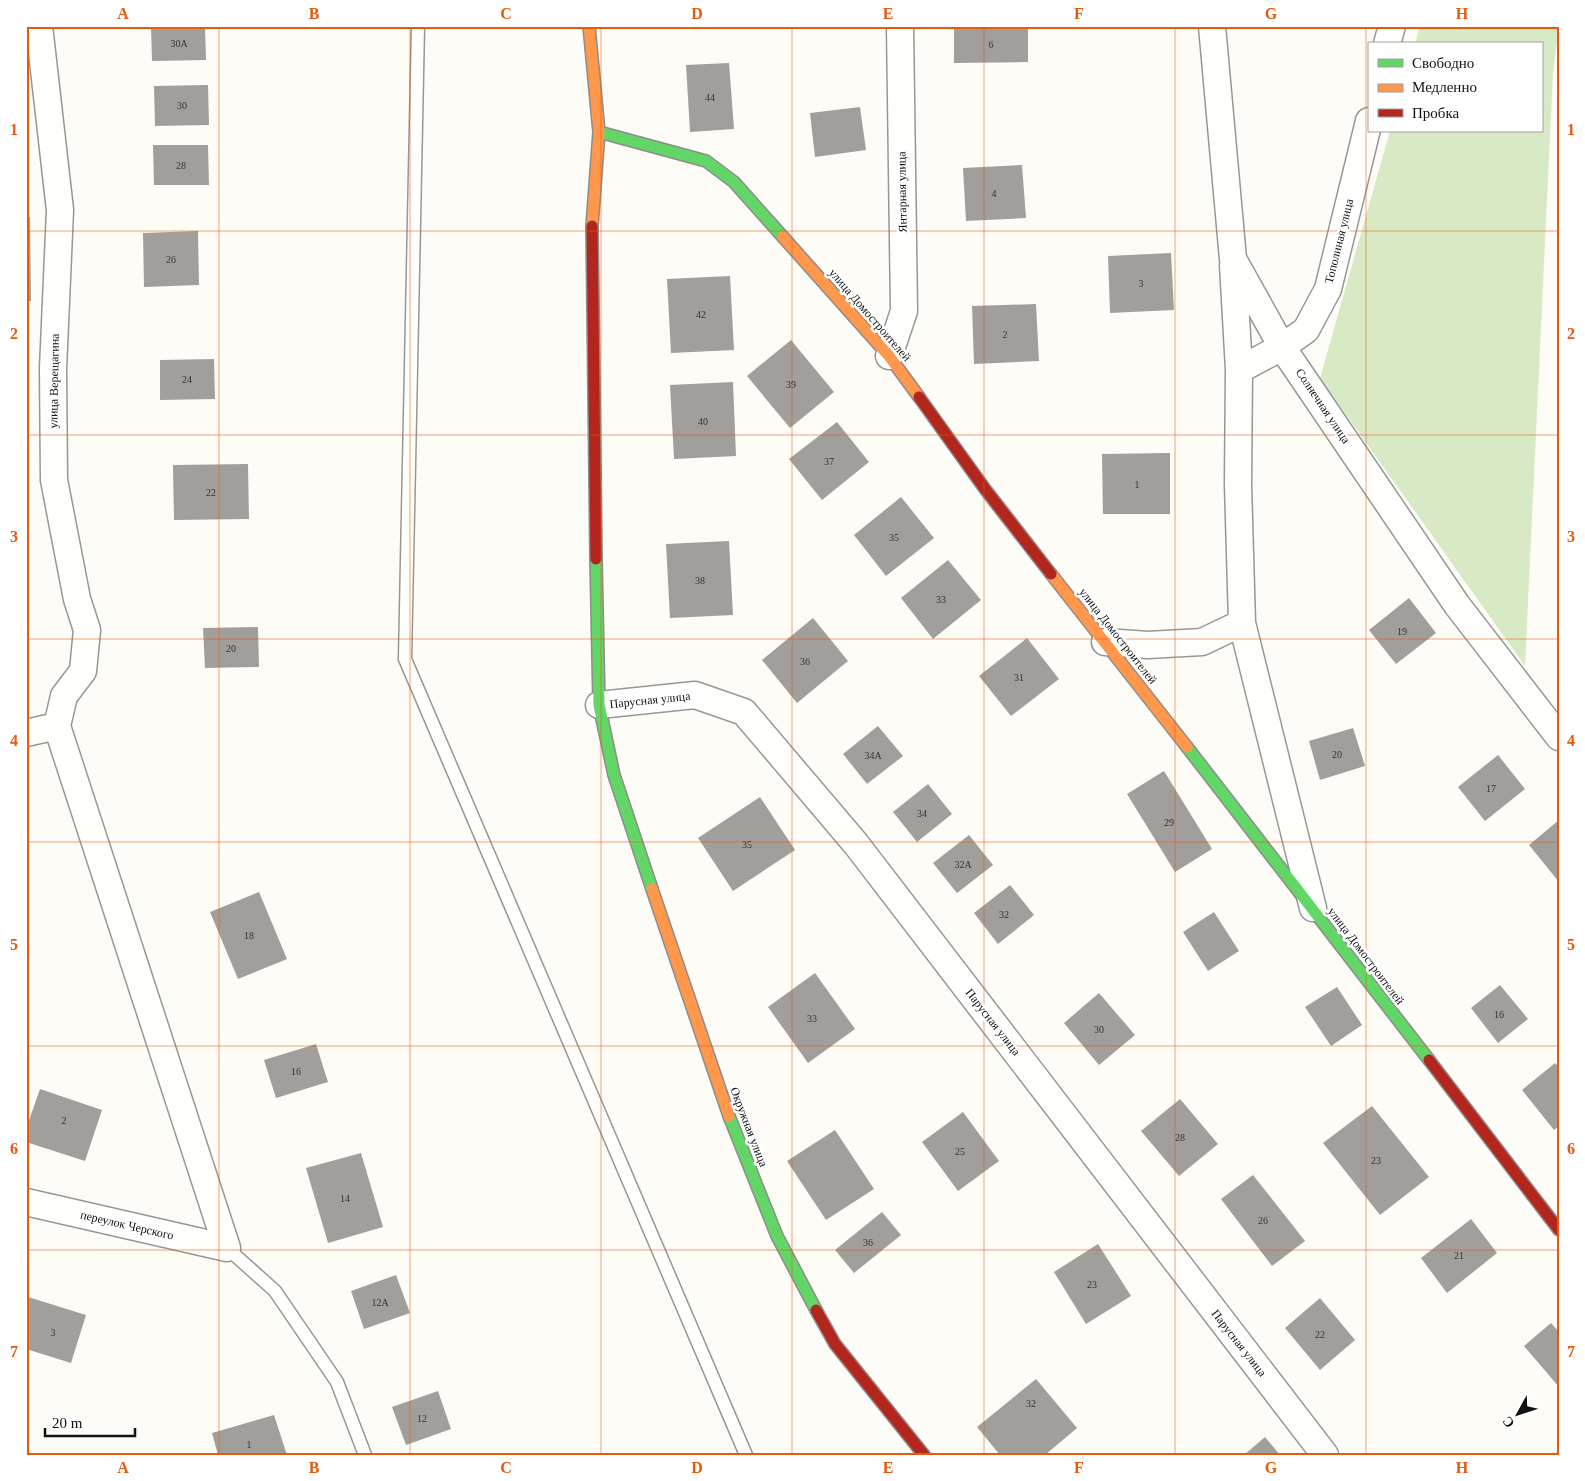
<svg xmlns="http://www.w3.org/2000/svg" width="1585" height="1481" font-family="Georgia,serif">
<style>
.forest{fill:#d8eac5}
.building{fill:#a19f9c}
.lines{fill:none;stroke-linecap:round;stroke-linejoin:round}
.lane-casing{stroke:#979795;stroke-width:15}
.street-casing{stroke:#979795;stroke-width:29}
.fast-casing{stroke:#8e8d8b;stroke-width:14}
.slow-casing{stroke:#8e8d8b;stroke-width:14}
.jam-casing{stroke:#8e8d8b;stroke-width:14}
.lane{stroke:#fffffe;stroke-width:12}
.street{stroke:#fffffe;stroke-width:26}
.fast{stroke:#63d668;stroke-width:11}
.slow{stroke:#ff974d;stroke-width:11}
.jam{stroke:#b3261e;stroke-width:11}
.grid{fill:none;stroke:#e8590c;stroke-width:1;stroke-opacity:0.55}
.labels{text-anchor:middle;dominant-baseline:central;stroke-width:5;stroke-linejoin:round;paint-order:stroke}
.number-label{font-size:10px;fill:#353434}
.street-label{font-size:12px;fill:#111;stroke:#fff}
.neatline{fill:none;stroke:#e8590c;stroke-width:2}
.grid-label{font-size:16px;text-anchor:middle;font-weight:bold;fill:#e8590c}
</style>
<rect width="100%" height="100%" fill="#fdfcf7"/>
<!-- forest -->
<path class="forest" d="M1420 26H1559L1553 73 1525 666 1320 378 1390 131H1541V44H1415Z"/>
<!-- building -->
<path class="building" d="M151 26H205L206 60 152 61Z
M954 26H1028V62L954 63Z
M729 63 734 129 690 132 686 65Z
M208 85 209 125 155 126 154 86Z
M860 107 866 150 815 157 810 113Z
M153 145H208L209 185H154Z
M1022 165 1026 218 966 221 963 168Z
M26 217H30L31 301H26Z
M198 231 199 285 144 287 143 233Z
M1171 253 1174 310 1110 313 1108 256Z
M730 276 734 350 671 353 667 279Z
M1036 304 1039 361 974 364 972 306Z
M791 340 834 392 790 428 747 376Z
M214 359 215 399 160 400V360Z
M733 382 736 456 674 459 670 385Z
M837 422 869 462 822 500 789 459Z
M1170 453V514H1103L1102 454Z
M248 464 249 519 174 520 173 465Z
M901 497 934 538 886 576 854 535Z
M729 541 733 615 670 618 666 544Z
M948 560 981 600 933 639 901 598Z
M1409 598 1436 633 1396 664 1369 630Z
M813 618 848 661 797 703 762 660Z
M258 627 259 667 205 668 203 628Z
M1027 638 1059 679 1011 716 979 676Z
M878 726 903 756 867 784 843 754Z
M1353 728 1365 766 1320 780 1309 741Z
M1498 755 1525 789 1485 821 1458 787Z
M1164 771 1212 849 1175 872 1127 794Z
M928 784 952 814 917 842 893 812Z
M760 797 795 850 733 891 698 838Z
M1559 820V882L1529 845Z
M969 835 993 865 957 893 933 863Z
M1010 885 1034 915 998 944 974 913Z
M259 892 287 959 238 979 210 912Z
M1214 912 1239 951 1208 971 1183 932Z
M815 973 855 1029 808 1063 768 1007Z
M1500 985 1528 1019 1498 1043 1471 1008Z
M1337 987 1362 1025 1331 1046 1305 1007Z
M1099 993 1135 1035 1099 1065 1064 1023Z
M316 1044 328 1082 276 1098 264 1060Z
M1555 1063 1559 1067V1126L1554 1130 1522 1090Z
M40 1089 102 1110 85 1161 26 1142V1129Z
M1180 1099 1218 1144 1179 1176 1141 1131Z
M1372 1106 1429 1177 1380 1215 1323 1143Z
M963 1112 999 1161 958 1191 922 1142Z
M835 1130 874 1189 826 1220 787 1161Z
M361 1153 383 1227 328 1243 306 1168Z
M1253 1175 1305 1241 1272 1266 1221 1199Z
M882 1212 901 1235 854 1273 835 1250Z
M1471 1219 1497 1253 1447 1293 1421 1258Z
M1098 1244 1131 1296 1086 1324 1054 1272Z
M396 1275 410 1313 364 1329 351 1291Z
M28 1297 86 1315 71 1363 26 1349V1303Z
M1320 1298 1355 1340 1320 1370 1285 1328Z
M1551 1323 1559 1332V1387L1524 1346Z
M1036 1379 1077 1428 1045 1455H1000L977 1427Z
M438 1391 451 1429 406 1445 392 1407Z
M274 1415 287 1455H218L212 1433Z
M1265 1437 1280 1455H1244Z"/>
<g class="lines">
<defs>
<path id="lane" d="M418 26 405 659 746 1455
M227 1248 275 1291 337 1382 365 1455"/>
<path id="street" d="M39 26 60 210 53 369 54 480 77 599 87 630 83 671 64 696 57 726
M1212 26 1233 259 1282 347 1457 605 1559 737
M1387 44 1392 26
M1233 265 1239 370 1238 484 1242 623 1313 908
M889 356 904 311 900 26
M1239 370 1282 347 1306 330 1328 289 1369 121
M1105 642 1148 645 1202 642 1242 623
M599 705 695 695 744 712 856 844 1325 1455
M57 726 227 1248
M26 733 57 726
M26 1202 227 1248"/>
<path id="fast" d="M599 132 706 161 734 182 783 237
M596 559 599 705 614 775 652 889
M1187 747 1429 1060
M729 1116 777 1236 816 1310"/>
<path id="slow" d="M589 26 599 132 592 226
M783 237 889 356 919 397
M1051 574 1187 747
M652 889 729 1116"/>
<path id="jam" d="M592 226 596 559
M919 397 985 489 1051 574
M1429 1060 1559 1230
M816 1310 835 1344 924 1455"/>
</defs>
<!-- lane casing -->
<use href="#lane" class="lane-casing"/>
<!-- street casing -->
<use href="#street" class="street-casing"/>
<!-- fast casing -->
<use href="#fast" class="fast-casing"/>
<!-- slow casing -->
<use href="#slow" class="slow-casing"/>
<!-- jam casing -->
<use href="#jam" class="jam-casing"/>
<!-- lane -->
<use href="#lane" class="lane"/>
<!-- street -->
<use href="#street" class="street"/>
<!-- fast -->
<use href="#fast" class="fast"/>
<!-- slow -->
<use href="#slow" class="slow"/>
<!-- jam -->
<use href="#jam" class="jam"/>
</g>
<!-- grid -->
<path class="grid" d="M219 26V1455M410 26V1455M601 26V1455M792 26V1455M984 26V1455M1175 26V1455M1366 26V1455M26 231H1559M26 435H1559M26 639H1559M26 842H1559M26 1046H1559M26 1250H1559"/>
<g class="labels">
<!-- number labels -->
<g class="number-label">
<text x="179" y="43">30А</text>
<text x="991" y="44">6</text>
<text x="710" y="97">44</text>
<text x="182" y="105">30</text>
<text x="181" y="165">28</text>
<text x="994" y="193">4</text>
<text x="171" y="259">26</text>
<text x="1141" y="283">3</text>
<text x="701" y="314">42</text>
<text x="1005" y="334">2</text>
<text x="187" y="379">24</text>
<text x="791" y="384">39</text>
<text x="703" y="421">40</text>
<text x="829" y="461">37</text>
<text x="1137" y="484">1</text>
<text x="211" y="492">22</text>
<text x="894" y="537">35</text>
<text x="700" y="580">38</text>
<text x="941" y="599">33</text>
<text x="1402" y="631">19</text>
<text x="231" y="648">20</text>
<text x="805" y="661">36</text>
<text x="1019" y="677">31</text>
<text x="1337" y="754">20</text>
<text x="873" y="755">34А</text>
<text x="1491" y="788">17</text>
<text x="922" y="813">34</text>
<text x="1169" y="822">29</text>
<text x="747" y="844">35</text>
<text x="963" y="864">32А</text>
<text x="1004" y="914">32</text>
<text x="249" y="935">18</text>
<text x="1499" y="1014">16</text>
<text x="812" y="1018">33</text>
<text x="1099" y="1029">30</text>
<text x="296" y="1071">16</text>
<text x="64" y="1120">2</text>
<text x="1180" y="1137">28</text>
<text x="960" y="1151">25</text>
<text x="1376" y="1160">23</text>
<text x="345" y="1198">14</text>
<text x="1263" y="1220">26</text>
<text x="868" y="1242">36</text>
<text x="1459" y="1255">21</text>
<text x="1092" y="1284">23</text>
<text x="380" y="1302">12А</text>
<text x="53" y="1332">3</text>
<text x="1320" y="1334">22</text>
<text x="1031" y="1403">32</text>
<text x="422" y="1418">12</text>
<text x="249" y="1444">1</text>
</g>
<!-- street labels -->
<g class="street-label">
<text transform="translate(902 192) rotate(-91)">Янтарная улица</text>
<text transform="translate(1339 241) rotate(-76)">Тополиная улица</text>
<text transform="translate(870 315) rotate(49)">улица Домостроителей</text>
<text transform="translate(54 381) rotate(-89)">улица Верещагина</text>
<text transform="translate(1323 406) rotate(56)">Солнечная улица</text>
<text transform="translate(1118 636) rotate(52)">улица Домостроителей</text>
<text transform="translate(650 700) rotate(-6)">Парусная улица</text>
<text transform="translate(1366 956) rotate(53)">улица Домостроителей</text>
<text transform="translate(993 1022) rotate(52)">Парусная улица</text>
<text transform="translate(749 1127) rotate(69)">Окружная улица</text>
<text transform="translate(127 1225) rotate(13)">переулок Черского</text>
<text transform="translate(1239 1343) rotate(52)">Парусная улица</text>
</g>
</g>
<!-- border -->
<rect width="1585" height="1481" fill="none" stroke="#ffffff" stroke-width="55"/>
<!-- legend -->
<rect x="1368" y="42" width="175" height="90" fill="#ffffff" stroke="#a0a0a0"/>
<rect x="1378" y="59" width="25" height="8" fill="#63d668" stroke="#a0a0a0"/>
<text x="1412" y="68" font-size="15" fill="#111111">Свободно</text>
<rect x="1378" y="84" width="25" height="8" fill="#ff974d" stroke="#a0a0a0"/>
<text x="1412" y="92" font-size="15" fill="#111111">Медленно</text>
<rect x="1378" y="109" width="25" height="8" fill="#b3261e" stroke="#a0a0a0"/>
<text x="1412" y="118" font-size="15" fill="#111111">Пробка</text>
<!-- north arrow -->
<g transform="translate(1518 1414) rotate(230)" stroke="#ffffff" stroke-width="4" paint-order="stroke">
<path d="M0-4L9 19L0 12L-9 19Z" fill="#111111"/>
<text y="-8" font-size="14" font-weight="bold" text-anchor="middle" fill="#111111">С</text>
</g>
<!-- scale -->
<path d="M45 1428v8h90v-8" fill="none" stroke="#111111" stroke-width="2.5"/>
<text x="52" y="1428" font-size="15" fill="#111111" stroke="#ffffff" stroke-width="4" paint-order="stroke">20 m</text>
<rect x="28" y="28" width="1530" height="1426" class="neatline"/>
<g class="grid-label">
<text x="123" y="19">A</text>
<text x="314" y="19">B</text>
<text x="506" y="19">C</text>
<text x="697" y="19">D</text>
<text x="888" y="19">E</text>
<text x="1079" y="19">F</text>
<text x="1271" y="19">G</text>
<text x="1462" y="19">H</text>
<text x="14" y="135">1</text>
<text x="1571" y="135">1</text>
<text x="14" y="339">2</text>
<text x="1571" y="339">2</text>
<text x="14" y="542">3</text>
<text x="1571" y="542">3</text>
<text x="14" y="746">4</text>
<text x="1571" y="746">4</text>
<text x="14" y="950">5</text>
<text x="1571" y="950">5</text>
<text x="14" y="1154">6</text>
<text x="1571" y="1154">6</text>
<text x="14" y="1357">7</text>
<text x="1571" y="1357">7</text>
<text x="123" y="1473">A</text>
<text x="314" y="1473">B</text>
<text x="506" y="1473">C</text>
<text x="697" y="1473">D</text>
<text x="888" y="1473">E</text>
<text x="1079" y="1473">F</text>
<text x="1271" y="1473">G</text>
<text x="1462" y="1473">H</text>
</g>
</svg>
